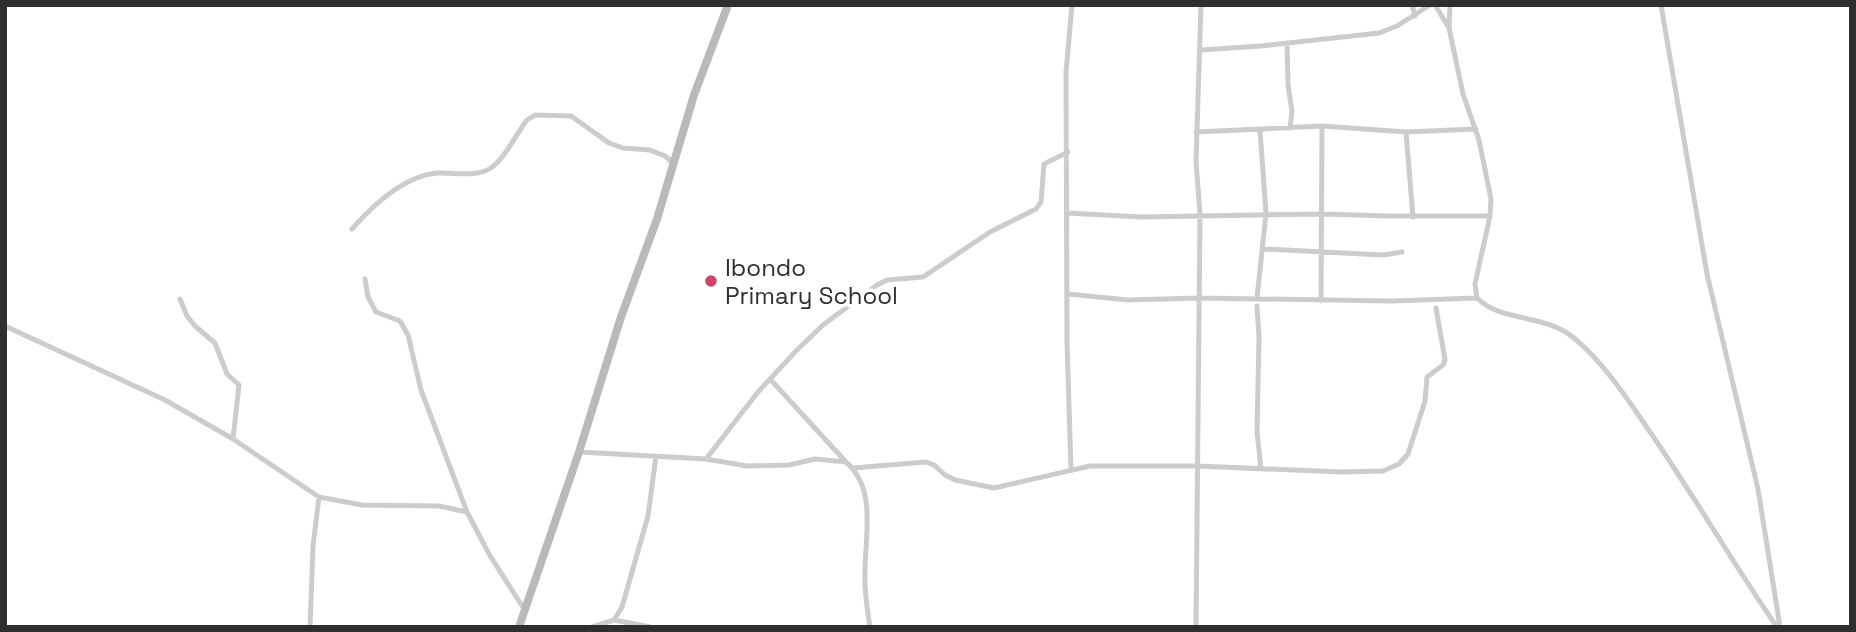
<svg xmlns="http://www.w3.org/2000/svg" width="1856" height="632" font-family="'Space Grotesk',sans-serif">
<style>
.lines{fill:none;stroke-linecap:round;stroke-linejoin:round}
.minor{stroke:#ccc;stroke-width:5}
.secondary{stroke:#b9b9b9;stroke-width:8}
.poi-dot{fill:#d3446a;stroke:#fff;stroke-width:2.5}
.labels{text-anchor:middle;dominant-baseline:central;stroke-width:7;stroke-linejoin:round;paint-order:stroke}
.poi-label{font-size:24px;fill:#2f2f2f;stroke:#fff;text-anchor:start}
</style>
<rect width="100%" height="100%" fill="#fff"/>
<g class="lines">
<!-- minor -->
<path class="minor" d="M1412 5 1415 16
M1435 5 1449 28 1463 94 1479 140 1491 199 1490 216 1475 284 1477 298C1502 323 1544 313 1574 338 1604 363 1626 397 1648 429 1693 494 1732 562 1777 627
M1661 5 1707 274 1758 489 1780 627
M1449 28 1450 5
M1287 43 1288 85 1292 111 1290 128
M1201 50 1261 46 1379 33 1397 26 1430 5
M1196 132 1322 126 1406 132 1476 129
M1406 132 1413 217
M1067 213 1141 217 1320 214 1389 216H1490
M352 229C373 205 404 176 437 173 455 172 475 178 491 168 506 157 516 134 527 120L535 115 571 116 609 143 623 148 650 150 665 156 673 163
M1263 249 1383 255 1402 252
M365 279 368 297 376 312 400 321 408 335 421 390 467 512
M1068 294 1128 300 1199 298 1392 301 1477 298
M1257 298 1266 214 1260 130
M180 299 187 316 195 326 215 343 227 374 239 385 233 439
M1321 301 1322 126
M1257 306 1259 337 1257 432 1261 469
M5 326 165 400 233 439 319 497 362 505 439 506 467 512 489 554 524 609
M770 379 846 462
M579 452 706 459 747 466 789 465 815 459 846 462C877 489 865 535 865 572 864 590 867 609 870 627
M706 459 758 392 796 351 823 325 877 285 887 280 923 277 990 232 1036 209 1041 202 1044 164 1068 152
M853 468 926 462 934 465 945 475 955 480 994 488 1090 466H1196L1342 472 1383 471 1399 464 1408 454 1425 401 1427 377 1443 365 1445 360 1436 308
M1071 470 1067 342 1066 72 1072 5
M614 620 650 627
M310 627 313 546 319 497
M592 627 614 620 622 607 648 516 656 456
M1196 627 1200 214 1196 161 1201 5"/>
<!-- secondary -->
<path class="secondary" d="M519 627 579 452 621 317 657 219 694 95 728 5"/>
</g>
<!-- markers -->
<circle class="poi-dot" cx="711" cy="281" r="7"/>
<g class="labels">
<!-- poi labels -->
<g class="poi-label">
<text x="725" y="267">Ibondo<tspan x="725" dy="28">Primary School</tspan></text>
</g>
</g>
<!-- border -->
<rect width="1856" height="632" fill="none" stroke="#2f2f2f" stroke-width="14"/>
</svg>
